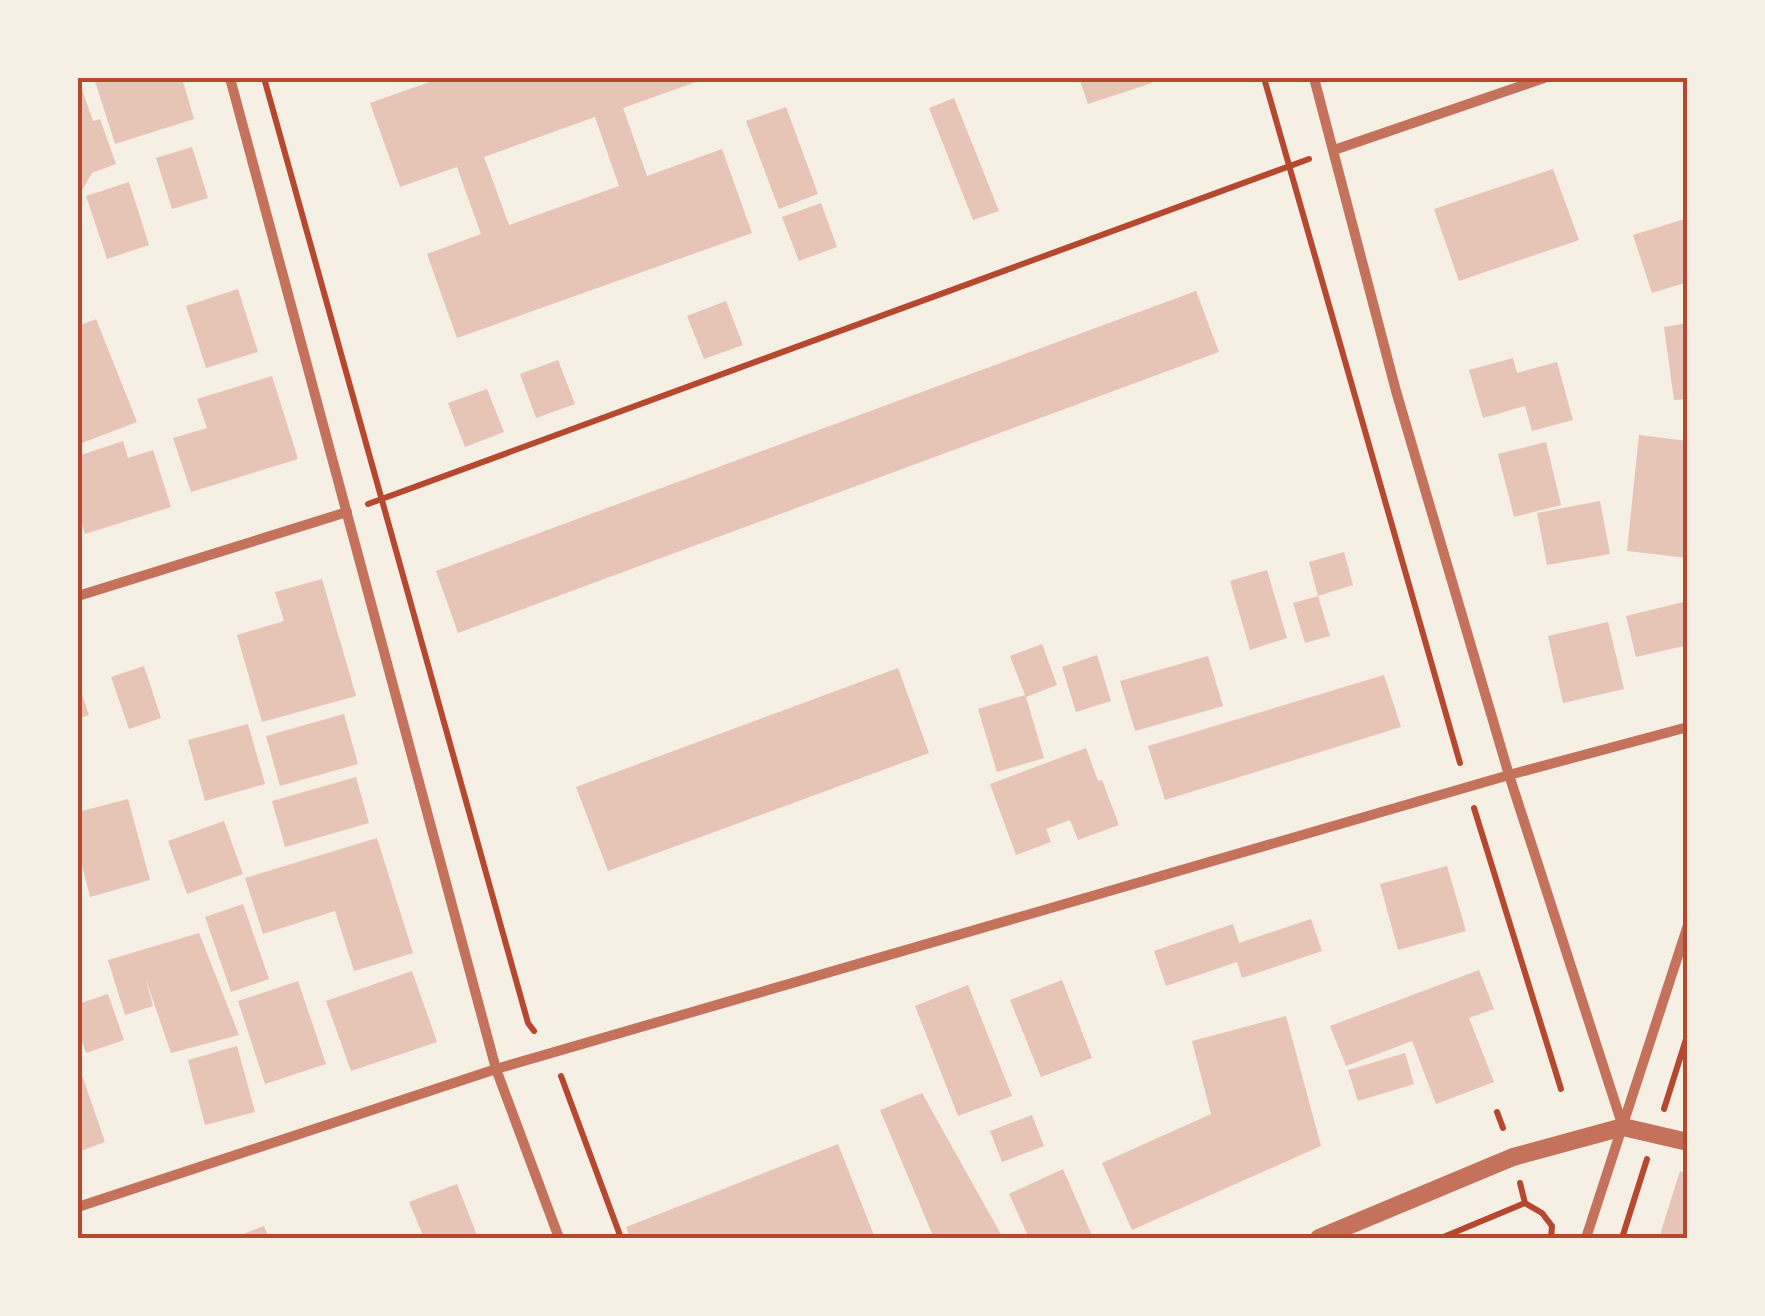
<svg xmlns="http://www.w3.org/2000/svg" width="1765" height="1316" font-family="Literata,serif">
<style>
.building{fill:#e6c5b7;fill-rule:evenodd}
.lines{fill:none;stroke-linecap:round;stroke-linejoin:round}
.path{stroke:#b5482f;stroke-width:6}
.minor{stroke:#c5725c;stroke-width:10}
.tertiary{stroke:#c5725c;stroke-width:18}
.neatline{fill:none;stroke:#b5482f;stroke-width:4}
</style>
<rect width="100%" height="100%" fill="#f6efe4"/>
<!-- building -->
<path class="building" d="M78 78 93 121 100 119 116 164 92 173 78 197Z
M94 78H182L194 119 115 144Z
M441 78H695L696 82 623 108 647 176 722 149 752 233 457 338 427 254 481 234 457 167 400 187 370 103ZM595 117 619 186 509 225 484 157Z
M1079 78H1150L1152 83 1088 104Z
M954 98 999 211 973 220 929 108Z
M786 107 818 194 779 209 746 121Z
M192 147 208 198 172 209 156 158Z
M1553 169 1579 240 1459 281 1434 209Z
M129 182 149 245 107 259 86 196Z
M821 203 837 247 799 261 782 217Z
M1688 218V282L1652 293 1633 235Z
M238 289 258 352 206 368 186 306Z
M1196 291 1219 352 458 633 436 571Z
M726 301 743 345 704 359 687 316Z
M96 319 137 422 82 443 78 431V326Z
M1688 323V399L1674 400 1664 327Z
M1513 358 1517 373 1557 362 1573 420 1532 431 1525 406 1483 418 1469 370Z
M558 360 575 404 536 418 520 374Z
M272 376 298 459 191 492 173 438 207 428 197 399Z
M487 389 504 432 465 447 448 403Z
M1639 435 1688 441V558L1627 551Z
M123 441 128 458 153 450 171 507 85 534 78 510V456Z
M1546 442 1561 505 1514 517 1498 454Z
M1600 501 1610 554 1547 565 1537 513Z
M1344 552 1353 585 1318 596 1309 562Z
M1267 570 1287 638 1250 650 1230 581Z
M322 579 356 696 262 722 237 635 284 621 275 592Z
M1318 596 1330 636 1305 643 1293 603Z
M1683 602 1688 621V645L1636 657 1626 616Z
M1608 622 1624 689 1563 703 1548 636Z
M1042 644 1057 685 1026 697 1044 758 997 772 978 709 1025 695 1010 656Z
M1097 655 1111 701 1076 712 1062 667Z
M1208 656 1223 706 1135 731 1120 681Z
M144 666 161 718 129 729 111 677Z
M898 668 929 753 608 871 576 787Z
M1384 675 1401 727 1165 800 1148 746Z
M78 683 89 715 78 719Z
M344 714 358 764 280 786 266 736Z
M248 724 265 784 205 801 188 740Z
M1086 748 1098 781 1102 780 1119 825 1078 840 1070 820 1046 829 1051 842 1016 855 990 784Z
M356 777 369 823 285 847 272 801Z
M128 799 150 880 90 897 78 850V812Z
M224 821 243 874 187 894 168 841Z
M377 838 413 953 354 971 335 911 263 934 245 878Z
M1447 866 1466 931 1398 950 1380 884Z
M243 904 269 979 231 992 205 917Z
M1311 919 1322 951 1242 978 1237 962 1166 986 1154 951 1233 924 1239 943Z
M199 933 239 1035 171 1053 146 980 153 1006 125 1015 108 960Z
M1479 970 1494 1009 1469 1018 1494 1082 1436 1104 1412 1041 1346 1066 1330 1026Z
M412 971 437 1042 351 1071 326 1001Z
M1062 980 1092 1058 1041 1077 1010 1000Z
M298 981 326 1064 265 1084 238 1001Z
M968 985 1012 1096 958 1116 915 1006Z
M108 994 124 1040 86 1053 78 1029V1004Z
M1286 1016 1321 1146 1132 1230 1102 1163 1211 1114 1192 1041Z
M237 1046 255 1112 205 1125 188 1060Z
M1405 1053 1414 1084 1358 1101 1348 1070Z
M82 1075 105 1142 78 1152V1077Z
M922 1093 1003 1238H934L880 1110Z
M1032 1115 1044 1146 1002 1162 990 1131Z
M838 1144 875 1238H630L626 1227Z
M1063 1169 1093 1238H1029L1009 1194Z
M1680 1171 1688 1174V1238H1659Z
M457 1184 478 1238H424L409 1202Z
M264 1226 269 1238H233Z"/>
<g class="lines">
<!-- path -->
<path class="path" d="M264 78 528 1023 534 1031
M1264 78 1460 763
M368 504 1309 159
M1474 808 1561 1089
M561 1076 621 1238
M1664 1109 1688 1033
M1497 1112 1503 1128
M1520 1183 1525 1203 1542 1213 1552 1226 1551 1238
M1441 1238 1525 1203
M1622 1238 1647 1159"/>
<!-- minor -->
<path class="minor" d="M230 78 496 1069 559 1238
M1314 78 1396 391 1509 775 1623 1127
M1334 150 1544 78
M78 596 347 512
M78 1207 496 1069 1509 775 1688 727
M1586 1238 1688 925"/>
<!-- tertiary -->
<path class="tertiary" d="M1319 1238 1513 1157 1623 1127 1688 1142"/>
</g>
<!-- border -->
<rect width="1765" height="1316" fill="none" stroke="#f6efe4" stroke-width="160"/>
<rect x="80" y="80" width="1605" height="1156" class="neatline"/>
</svg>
